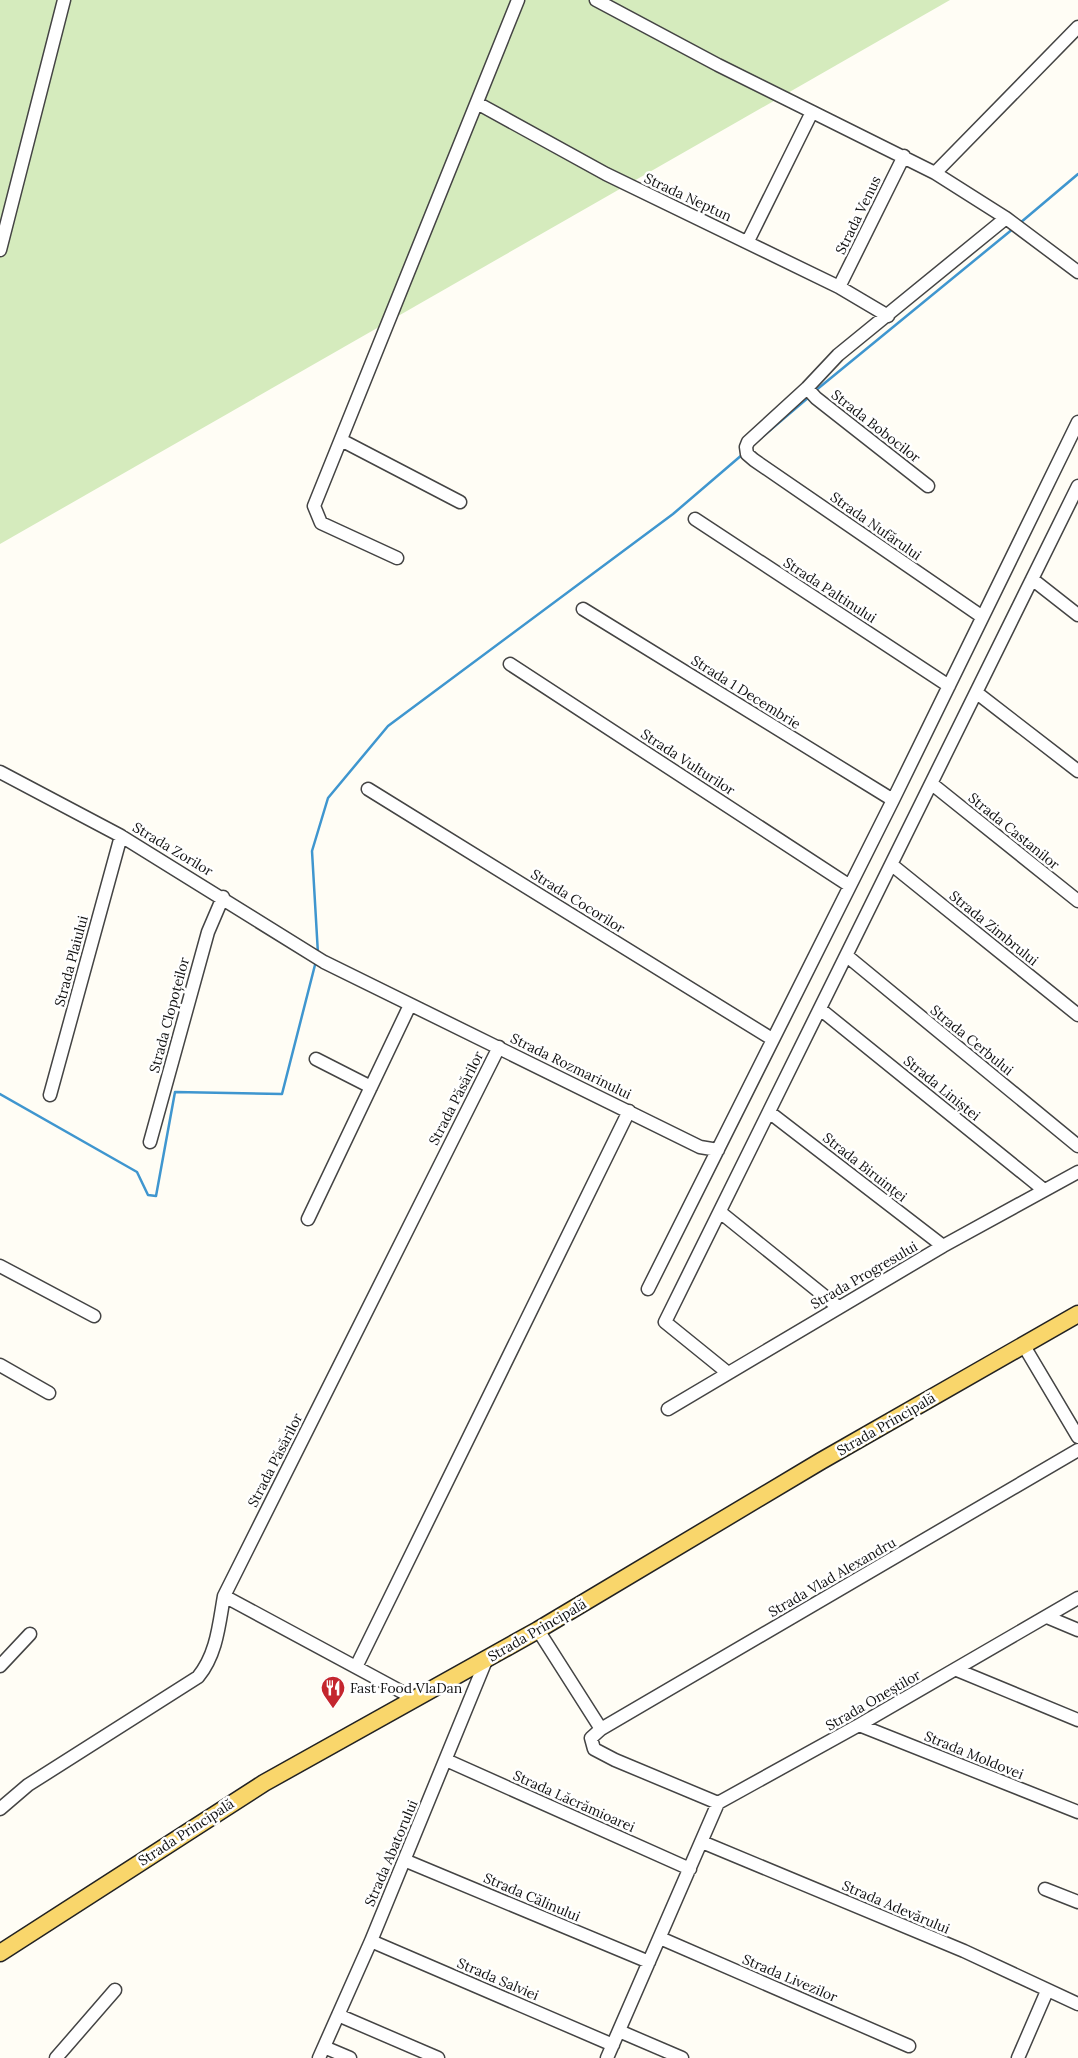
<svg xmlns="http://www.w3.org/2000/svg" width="1078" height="2058" font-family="Lora,serif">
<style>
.green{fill:#d5ebbd}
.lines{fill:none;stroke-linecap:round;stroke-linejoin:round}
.stream{stroke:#3f96cf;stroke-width:2.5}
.minor-casing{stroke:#444;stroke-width:15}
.major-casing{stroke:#222;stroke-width:19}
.minor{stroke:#fff;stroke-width:12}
.major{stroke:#f9d66b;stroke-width:16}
.labels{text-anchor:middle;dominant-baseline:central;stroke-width:5;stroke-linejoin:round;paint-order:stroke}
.street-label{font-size:14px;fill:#111;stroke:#fff}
.poi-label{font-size:14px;fill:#111;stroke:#fff;text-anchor:start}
</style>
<rect width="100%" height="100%" fill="#fffdf5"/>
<!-- green -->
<path class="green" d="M0 0H950L0 544Z"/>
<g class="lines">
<!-- stream -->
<path class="stream" d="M1020 223 1078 174
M815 391 1014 228
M762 437 809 397
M318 954 312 851 328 798 388 726 673 514 743 454
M0 1094 137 1172 148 1195 156 1196 175 1092 282 1094 316 961"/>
<defs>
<path id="minor" d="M596 0 718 65 935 173 1006 218 1078 272
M477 103 606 174 839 287 888 316
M935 173 1078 27
M748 241 812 112
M0 250 64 0
M839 287 904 156
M807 388 816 398 928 486
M341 440 460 502
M695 519 949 686
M397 558 321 523 314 506 518 0
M1032 579 1078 615
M583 609 893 800
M981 616 754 460 747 454 746 447 748 442 807 388 838 355 1006 218
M510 664 850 886
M977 693 1078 771
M0 772 121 836 324 962 700 1147 718 1150
M932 784 1078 901
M368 789 772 1039
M892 865 1078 1015
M847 956 1078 1146
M820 1009 1044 1190
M316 1059 371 1087
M50 1095 121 836
M769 1112 943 1246
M150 1142 208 932 223 897
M720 1212 838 1307
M308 1219 410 1005
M0 1266 94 1316
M648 1289 893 800 1078 422
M1024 1346 1078 1437
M0 1365 49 1393
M728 1373 665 1322 1078 486
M668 1409 943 1246 1078 1172
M224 1596 415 1699
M1047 1617 1078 1630
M538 1630 601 1729
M0 1666 30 1634
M356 1667 629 1111
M957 1670 1078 1720
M859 1725 1078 1812
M446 1760 690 1869
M718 1803 615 1760 594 1749 591 1738 601 1729 1078 1450
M0 1809 28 1785 198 1677C217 1654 219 1624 224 1596L499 1047
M702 1842 964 1951 1078 2004
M404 1860 649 1962
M1045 1889 1078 1902
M660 1938 909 2046
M371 1941 613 2045
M338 2015 438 2058
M619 2031 682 2058
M324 2047 350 2058
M56 2058 115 1990
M319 2058 371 1941 487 1658
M607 2058 718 1803 859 1725 1078 1598
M1018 2058 1047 1991"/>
<path id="major" d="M0 1953 264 1783 538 1630 821 1461 1078 1314"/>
</defs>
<!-- minor casing -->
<use href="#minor" class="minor-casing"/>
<!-- major casing -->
<use href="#major" class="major-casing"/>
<!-- minor -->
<use href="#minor" class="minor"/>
<!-- major -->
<use href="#major" class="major"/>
</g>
<!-- icons -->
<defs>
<symbol id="restaurant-pin" viewBox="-11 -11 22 30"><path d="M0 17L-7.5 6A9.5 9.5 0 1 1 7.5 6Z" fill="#c4262e" stroke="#fff"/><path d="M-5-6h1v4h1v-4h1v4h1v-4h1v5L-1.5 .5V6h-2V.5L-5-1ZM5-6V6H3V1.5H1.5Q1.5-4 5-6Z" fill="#fff"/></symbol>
</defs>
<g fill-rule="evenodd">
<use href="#restaurant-pin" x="319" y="1674" width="28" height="38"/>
</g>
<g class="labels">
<!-- street labels -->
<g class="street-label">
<text transform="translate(688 197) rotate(25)">Strada Neptun</text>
<text transform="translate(858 215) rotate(-64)">Strada Venus</text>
<text transform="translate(876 426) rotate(38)">Strada Bobocilor</text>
<text transform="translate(876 526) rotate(35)">Strada Nufărului</text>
<text transform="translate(830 590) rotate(33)">Strada Paltinului</text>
<text transform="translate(746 692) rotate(32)">Strada 1 Decembrie</text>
<text transform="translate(688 762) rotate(33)">Strada Vulturilor</text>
<text transform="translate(1014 831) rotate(39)">Strada Castanilor</text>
<text transform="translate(173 849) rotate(31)">Strada Zorilor</text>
<text transform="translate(578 901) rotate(32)">Strada Cocorilor</text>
<text transform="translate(994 928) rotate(39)">Strada Zimbrului</text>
<text transform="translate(71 961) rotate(-75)">Strada Plaiului</text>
<text transform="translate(169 1015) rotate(-75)">Strada Clopoțeilor</text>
<text transform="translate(972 1040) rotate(39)">Strada Cerbului</text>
<text transform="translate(571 1066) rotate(26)">Strada Rozmarinului</text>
<text transform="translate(942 1088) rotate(39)">Strada Liniștei</text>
<text transform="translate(456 1098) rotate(-63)">Strada Păsărilor</text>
<text transform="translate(865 1167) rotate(38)">Strada Biruinței</text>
<text transform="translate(864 1275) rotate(-30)">Strada Progresului</text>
<text transform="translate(886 1424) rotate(-30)">Strada Principală</text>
<text transform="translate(275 1460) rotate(-63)">Strada Păsărilor</text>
<text transform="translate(832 1577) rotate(-30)">Strada Vlad Alexandru</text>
<text transform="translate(537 1630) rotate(-30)">Strada Principală</text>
<text transform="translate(873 1700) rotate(-30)">Strada Oneștilor</text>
<text transform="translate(974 1755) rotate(22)">Strada Moldovei</text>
<text transform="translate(574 1801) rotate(24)">Strada Lăcrămioarei</text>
<text transform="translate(186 1832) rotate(-33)">Strada Principală</text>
<text transform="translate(391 1853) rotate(-67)">Strada Abatorului</text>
<text transform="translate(532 1897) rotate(23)">Strada Călinului</text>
<text transform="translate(896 1907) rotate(23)">Strada Adevărului</text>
<text transform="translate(790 1978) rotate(23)">Strada Livezilor</text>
<text transform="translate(498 1979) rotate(23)">Strada Salviei</text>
</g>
<!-- poi labels -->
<g class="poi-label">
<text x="350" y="1688">Fast Food VlaDan</text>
</g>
</g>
</svg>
